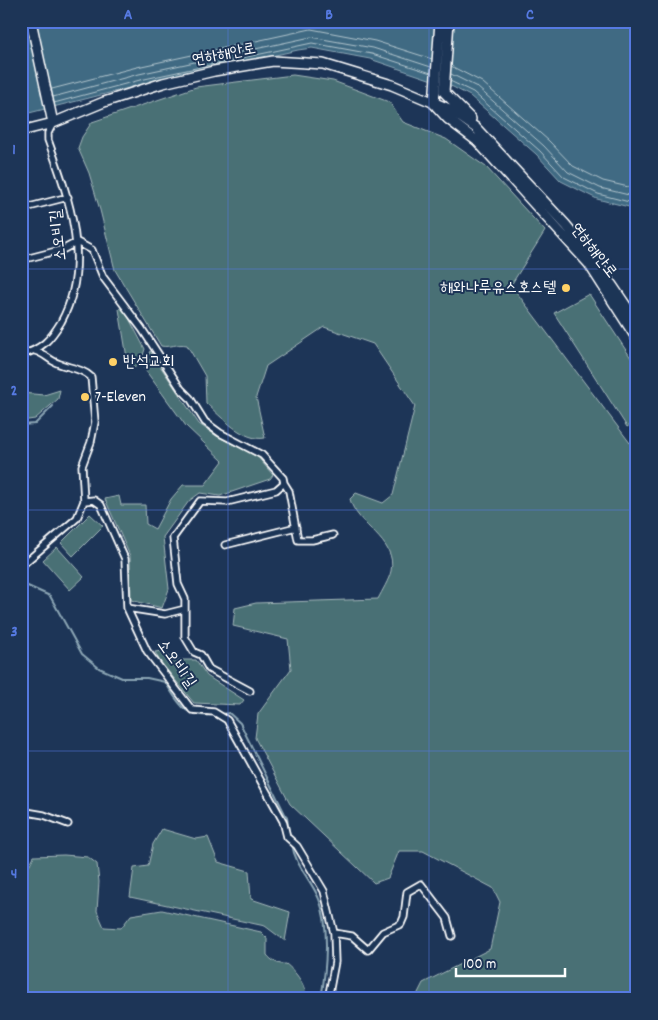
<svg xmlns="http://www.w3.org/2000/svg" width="658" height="1020" font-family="Dekko,'Poor Story',sans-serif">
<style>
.green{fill:#497074;stroke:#a4b8ba}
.water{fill:#3f6b83;stroke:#8ca6b5}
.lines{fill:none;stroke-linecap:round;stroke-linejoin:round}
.shore{stroke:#b2c4cd;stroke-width:1}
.stream{stroke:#8ca6b5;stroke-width:2}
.street-casing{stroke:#fff;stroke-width:9}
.secondary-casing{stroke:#fff;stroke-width:12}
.street{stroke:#1d3557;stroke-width:5.5}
.secondary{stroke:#1d3557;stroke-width:9}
.grid{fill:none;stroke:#567ae2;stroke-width:1;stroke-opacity:0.55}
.poi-dot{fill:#ffd166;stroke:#1d3557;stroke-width:2}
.labels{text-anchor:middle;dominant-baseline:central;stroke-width:4;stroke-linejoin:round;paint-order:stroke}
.street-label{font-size:16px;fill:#fff;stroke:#1d3557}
.poi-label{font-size:16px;fill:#fff;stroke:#1d3557;text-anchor:start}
.neatline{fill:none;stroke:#567ae2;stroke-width:2}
.grid-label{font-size:16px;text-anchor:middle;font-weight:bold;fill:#567ae2}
</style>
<rect width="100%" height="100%" fill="#1d3557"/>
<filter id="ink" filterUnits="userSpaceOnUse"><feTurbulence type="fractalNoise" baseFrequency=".02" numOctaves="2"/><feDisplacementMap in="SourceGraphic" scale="10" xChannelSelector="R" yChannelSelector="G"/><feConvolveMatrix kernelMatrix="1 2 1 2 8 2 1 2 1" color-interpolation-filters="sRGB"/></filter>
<g filter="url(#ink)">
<!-- green -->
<path class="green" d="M293 75 333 81 389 102 403 122 446 139 486 167 545 231 511 285 630 443 637 439V999H415L423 983 490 949 500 902 493 888 423 851H399L388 878 374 883 290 804 255 738 258 714 291 669 288 639 233 626 235 608 256 603 378 599C382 591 389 580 391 571 398 540 356 526 350 499L356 493 383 503 393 495 415 406 373 344 324 327 266 366 256 397 265 438C244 442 221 417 206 403L205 376 187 345C177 343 170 348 161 346L115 270 100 210 89 173 78 148 82 137 92 122 196 87Z
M589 294 637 367V421L627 427 554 313Z
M123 307 145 349 141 361 136 367 128 364 119 309Z
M150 351 199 424 218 437 256 455 273 475 270 479 220 496 200 493 189 501 163 537 169 589 162 608 131 600 130 556 105 499 119 496 121 505H145L146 524 155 529 171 499 183 485H205L223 461 186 426 143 367Z
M60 390 58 399 35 419 21 421V393L44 395Z
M90 514 103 526 73 556 61 543Z
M57 547 84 577 70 590 43 560Z
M162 651 174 660H196L207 676 244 700 240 705 194 703 159 660 155 652Z
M162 829 196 839 208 837 218 862 249 871 251 899 290 912 285 941 265 926 130 897 134 868 148 866 153 844Z
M64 855 88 857 97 864 99 882 97 911 104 927 121 928 131 915 162 910 261 932 267 938V955C272 961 278 965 286 964 295 971 308 987 305 999H21V920L24 909 21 881 34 856Z"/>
<!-- water -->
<path class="water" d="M21 21H637V209L597 199 561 181 536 154 470 96 453 87 370 59 312 48 298 50 141 85 21 115Z"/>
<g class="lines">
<!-- shore -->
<path class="shore" d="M451 66 482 82 549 141 573 166 603 181 637 189
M451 74 477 87 544 146 568 172 600 188 637 197
M450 81 473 92 540 151 564 177 598 194 637 204
M52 89 137 67 311 29 375 41 432 59
M53 97 139 74 311 37 373 48 431 67
M54 103 140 80 312 43 372 54 431 73"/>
<!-- stream -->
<path class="stream" d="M21 425 35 424 53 406
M21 583 50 596 82 654 99 668 122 678H147L165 682C180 705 184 718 214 715
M222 714 229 713 240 723 287 818 290 837
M292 844C295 866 311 879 319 899 330 926 326 970 321 999"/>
<defs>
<path id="street" d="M21 209 68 197
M21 260 64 249 77 242 92 250 103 277 142 329 181 389 190 398 205 422 220 433 262 455 283 478 284 483 276 490 227 502 200 501 173 538 178 584 185 599V637L194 652 201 655 209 669 250 691
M35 351C43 353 46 357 53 361 65 368 81 367 91 377L95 422 91 442 82 466 84 501 94 500 101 505 125 559 127 608 147 651 192 710 214 712 227 720 283 821 287 837 297 846 324 891 334 933 335 962 328 999
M21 355C42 349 50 340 61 322 93 264 69 198 48 140V133L53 123
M284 483 289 491 298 540H312L333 535
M225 545 296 527
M21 566 77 518 84 501
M127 608 165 614 185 609
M21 811 44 815 68 824
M334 933 352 936 368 950 383 932 401 924 404 917 407 892 421 884 447 918 452 936"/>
<path id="secondary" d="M31 21 53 123
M449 21 444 92 471 119
M434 104 440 21
M436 106 448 119 477 141 589 264 637 339
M21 131 53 123 104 102 163 83 214 71 273 61 323 64 392 85 449 109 476 128 566 225 595 260 637 322"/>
</defs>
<!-- street casing -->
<use href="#street" class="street-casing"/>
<!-- secondary casing -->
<use href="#secondary" class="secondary-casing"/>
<!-- street -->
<use href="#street" class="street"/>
<!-- secondary -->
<use href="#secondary" class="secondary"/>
</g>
</g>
<!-- grid -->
<path class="grid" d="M228 21V999M429 21V999M21 269H637M21 510H637M21 751H637"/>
<!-- markers -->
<g class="poi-dot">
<circle cx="566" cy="288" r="5"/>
<circle cx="113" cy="362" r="5"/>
<circle cx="85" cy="397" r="5"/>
</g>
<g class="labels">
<!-- street labels -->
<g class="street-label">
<text transform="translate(224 55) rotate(-11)">연하해안로</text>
<text transform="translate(59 235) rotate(-96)">소오비길</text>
<text transform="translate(593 251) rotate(52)">연하해안로</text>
<text transform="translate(176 664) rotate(55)">소오비1길</text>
</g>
<!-- poi labels -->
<g class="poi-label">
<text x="556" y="288" text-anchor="end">해와나루유스호스텔</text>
<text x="123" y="362">반석교회</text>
<text x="95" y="397">7-Eleven</text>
</g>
</g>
<!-- margin -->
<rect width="658" height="1020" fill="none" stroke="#1d3557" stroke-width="55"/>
<!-- scale -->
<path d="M456 968v8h109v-8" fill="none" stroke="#ffffff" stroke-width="2.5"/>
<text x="463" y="968" font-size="15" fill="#ffffff" stroke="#1d3557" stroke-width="4" paint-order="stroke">100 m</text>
<rect x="28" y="28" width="602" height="964" class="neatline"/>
<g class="grid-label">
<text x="128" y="19">A</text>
<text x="329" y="19">B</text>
<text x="530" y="19">C</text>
<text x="14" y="154">1</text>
<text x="14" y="395">2</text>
<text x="14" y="636">3</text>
<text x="14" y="878">4</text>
</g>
</svg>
